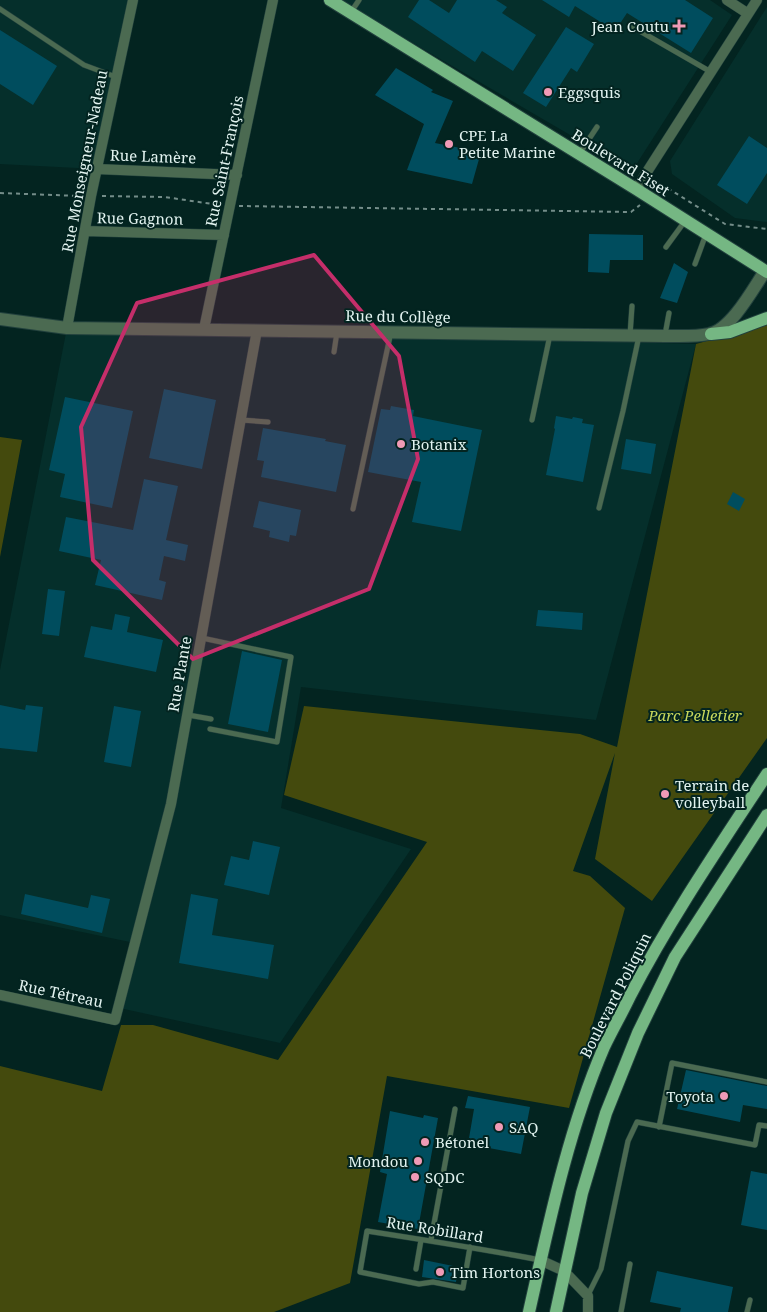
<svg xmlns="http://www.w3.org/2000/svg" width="767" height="1312" font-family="'Noto Serif',serif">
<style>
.built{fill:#052f2b}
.green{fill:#444a0d}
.building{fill:#004d5e}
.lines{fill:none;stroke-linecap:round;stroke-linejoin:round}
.service-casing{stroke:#22413d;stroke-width:6}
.minor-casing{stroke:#22413d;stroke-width:11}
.tertiary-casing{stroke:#22413d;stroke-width:14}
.primary-casing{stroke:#22413d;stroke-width:14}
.path{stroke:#748d89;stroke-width:2;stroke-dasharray:4 4;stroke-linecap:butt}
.service{stroke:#4b6a51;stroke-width:5}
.minor{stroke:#4b6a51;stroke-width:10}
.tertiary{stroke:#4b6a51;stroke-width:12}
.primary{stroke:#75b783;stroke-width:12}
.marked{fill:#c52e6a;fill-opacity:0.2;stroke:#c52e6a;stroke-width:4;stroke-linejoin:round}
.poi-dot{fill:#f09ab6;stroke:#032420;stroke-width:2}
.labels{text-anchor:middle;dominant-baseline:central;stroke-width:4;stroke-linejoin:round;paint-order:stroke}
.poi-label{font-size:15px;fill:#e2f3f0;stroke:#032420;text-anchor:start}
.street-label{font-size:15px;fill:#e2f3f0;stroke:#032420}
.park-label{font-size:15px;font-style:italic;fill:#c8d75b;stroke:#032420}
</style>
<rect width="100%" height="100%" fill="#032420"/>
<!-- built -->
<path class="built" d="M0 0H133L97 169 0 164Z
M339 0H710L732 15 632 171Z
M767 7V222L735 218 672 174 670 161Z
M67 328 696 344 596 720 301 687 281 808 411 849 280 1043 115 1007 130 942 0 915V670Z"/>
<!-- green -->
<path class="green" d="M767 324V738L652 901 595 859 615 753 573 871 590 876 625 908 569 1108 387 1076 350 1283 274 1312H0V1066L102 1091 121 1025H153L278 1060 427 842 284 795 304 706 580 734 617 747 696 344Z
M0 437 22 440 0 557Z"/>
<!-- building -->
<path class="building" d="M419 0H429L449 13 457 0H496L507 7 502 13 536 35 513 71 482 51 475 62 408 17Z
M542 0H685L713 18 691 53 627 13 615 31 575 6 569 17Z
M566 27 594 44 577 72 571 68 546 107 523 93Z
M0 30 57 66 33 105 0 84Z
M396 68 433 90 431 92 453 101 435 143 481 152 472 184 407 170 424 124 375 95Z
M749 136 767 148V173L747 204 717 185Z
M589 234 643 235V260H610L609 273 588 272Z
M674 263 688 272 677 303 660 298Z
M164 389 216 400 202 469 149 458Z
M65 397 133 411 112 508 60 497 65 474 49 470Z
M391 406 414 410 413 416 482 430 461 531 412 522 421 482 368 472 381 409 390 410Z
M556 416 572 419 573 417 583 419 582 423 594 425 583 482 546 475 555 429 554 428Z
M263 428 326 439 325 441 346 445 336 492 261 477 264 461 257 460Z
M626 439 656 444 651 474 621 469Z
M144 479 178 486 166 540 188 545 185 561 164 556 159 580 166 582 162 600 95 585 101 560 59 551 66 517 133 530Z
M733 492 745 499 739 511 727 504Z
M259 501 301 510 296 536 290 535 289 542 269 537 270 531 253 527Z
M48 589 65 591 59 636 42 634Z
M538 610 583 613 582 630 536 626Z
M115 614 130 617 127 632 163 640 156 672 84 657 91 626 112 630Z
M242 651 282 660 268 732 228 724Z
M0 705 25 710 26 705 43 707 37 752 0 748Z
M114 706 141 711 131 767 104 762Z
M253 841 280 847 269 895 224 885 231 856 249 860Z
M25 894 88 908 91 895 110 899 102 933 21 914Z
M191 894 218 899 212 935 274 945 268 979 179 963Z
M686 1070 767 1086V1109L743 1105 740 1122 677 1109Z
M468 1096 530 1107 521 1154 468 1144 474 1109 465 1108Z
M390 1111 423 1118 424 1115 438 1118 418 1229 378 1222 387 1174 380 1172Z
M751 1171 767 1174V1230L741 1225Z
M424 1260 458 1267 456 1282 422 1277Z
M657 1271 733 1287 728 1312H680L681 1308 650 1302Z"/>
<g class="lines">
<defs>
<path id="service" d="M0 9 84 65 116 77
M351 12 359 0
M631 26 711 72
M579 154 597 127
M666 247 685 221
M695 264 706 234
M630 335 632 306
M665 335 669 313
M334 352 337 332
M241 420 268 422
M532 420 550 335
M599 508 623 411 639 336
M353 509 391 332
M202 638 291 657 277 742 210 729
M188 715 211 719
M659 1127 672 1063 767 1082
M431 1240 455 1109
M470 1247 463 1288 433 1282 419 1284 360 1272 367 1231C425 1240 483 1249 540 1260
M416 1269 421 1240
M588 1295 601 1269 628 1141 637 1122 755 1145 759 1125 767 1126
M621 1312 630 1264
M747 1312 750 1300"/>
<path id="minor" d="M727 0 747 13
M97 169 237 175
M636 189 757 0
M85 231 224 235
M67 328 91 196 133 0
M204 329 273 0
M0 995 115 1020 171 804 257 330
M540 1260 564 1271 588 1296V1312"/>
<path id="tertiary" d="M0 319 67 328 665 336C679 336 695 337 709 334 731 330 753 289 765 271"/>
<path id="primary" d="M330 0 636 189 767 272
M711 334 730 332 767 318
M529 1312C549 1223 568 1131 604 1047 612 1030 622 1013 630 996 670 919 719 847 767 774
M556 1312 582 1193 606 1113 638 1033 675 957 767 815"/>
</defs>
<!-- service casing -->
<use href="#service" class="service-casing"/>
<!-- minor casing -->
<use href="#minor" class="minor-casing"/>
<!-- tertiary casing -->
<use href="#tertiary" class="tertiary-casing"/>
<!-- primary casing -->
<use href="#primary" class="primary-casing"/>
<!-- path -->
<path class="path" d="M660 191 669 189 725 224 767 229
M0 193 80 196
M102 196 165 197 219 205
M239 206 631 212 640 205"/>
<!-- service -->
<use href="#service" class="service"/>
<!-- minor -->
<use href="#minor" class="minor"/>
<!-- tertiary -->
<use href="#tertiary" class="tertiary"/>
<!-- primary -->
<use href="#primary" class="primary"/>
</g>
<!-- marked area -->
<path class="marked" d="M314 255 399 356 418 459 369 589 193 659 93 560 81 427 137 303Z"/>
<!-- markers -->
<g class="poi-dot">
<path d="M676.5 18.5h5v5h5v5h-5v5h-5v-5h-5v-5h5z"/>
<circle cx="548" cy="92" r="5"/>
<circle cx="449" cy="144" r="5"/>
<circle cx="401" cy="444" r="5"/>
<circle cx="665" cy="794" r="5"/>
<circle cx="724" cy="1096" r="5"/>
<circle cx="499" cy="1127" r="5"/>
<circle cx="425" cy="1142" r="5"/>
<circle cx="418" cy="1161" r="5"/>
<circle cx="415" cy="1177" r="5"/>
<circle cx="440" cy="1272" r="5"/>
</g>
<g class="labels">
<!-- poi labels -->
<g class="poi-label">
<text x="669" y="26" text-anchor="end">Jean Coutu</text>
<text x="558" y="92">Eggsquis</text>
<text x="459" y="135">CPE La<tspan x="459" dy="17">Petite Marine</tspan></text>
<text x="411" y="444">Botanix</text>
<text x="675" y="785">Terrain de<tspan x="675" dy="17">volleyball</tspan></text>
<text x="714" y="1096" text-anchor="end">Toyota</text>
<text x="509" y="1127">SAQ</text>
<text x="435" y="1142">Bétonel</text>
<text x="408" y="1161" text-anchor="end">Mondou</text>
<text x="425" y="1177">SQDC</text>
<text x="450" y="1272">Tim Hortons</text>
</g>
<!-- street labels -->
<g class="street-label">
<text transform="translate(153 156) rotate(2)">Rue Lamère</text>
<text transform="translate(84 161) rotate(-79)">Rue Monseigneur-Nadeau</text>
<text transform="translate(224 161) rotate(-78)">Rue Saint-François</text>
<text transform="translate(621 162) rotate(32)">Boulevard Fiset</text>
<text transform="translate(140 218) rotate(1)">Rue Gagnon</text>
<text transform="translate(398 316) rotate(1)">Rue du Collège</text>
<text transform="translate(179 674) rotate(-80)">Rue Plante</text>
<text transform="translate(61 993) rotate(12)">Rue Tétreau</text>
<text transform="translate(615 995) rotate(-63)">Boulevard Poliquin</text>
<text transform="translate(435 1229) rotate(9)">Rue Robillard</text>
</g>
<!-- park labels -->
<g class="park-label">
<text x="695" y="715">Parc Pelletier</text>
</g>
</g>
</svg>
